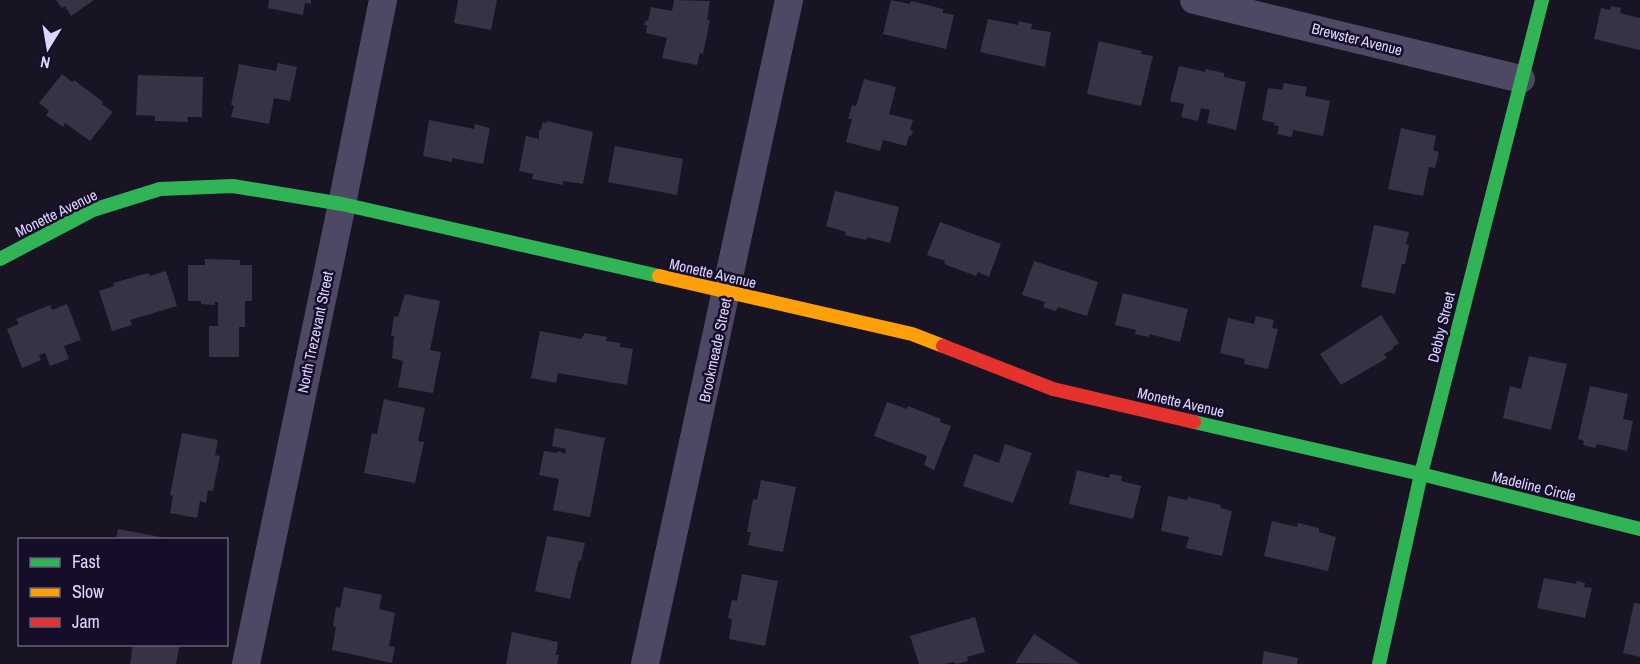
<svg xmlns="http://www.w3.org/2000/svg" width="1640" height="664" font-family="'Archivo Narrow',sans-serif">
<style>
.building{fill:#383245}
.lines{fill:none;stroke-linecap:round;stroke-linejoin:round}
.street{stroke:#4d4964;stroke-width:28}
.fast{stroke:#30b455;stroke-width:14}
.slow{stroke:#ff9f0a;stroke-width:14}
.jam{stroke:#e5322d;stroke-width:14}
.labels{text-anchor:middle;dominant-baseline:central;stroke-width:5;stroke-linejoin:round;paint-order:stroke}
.street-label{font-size:15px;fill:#dfd6ff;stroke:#160e29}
</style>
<rect width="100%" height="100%" fill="#191423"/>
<!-- building -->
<path class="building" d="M56 0H94L71 16 65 6 62 8Z
M269 0H311V4L305 3 303 15 268 8Z
M458 0H497L491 30 454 23Z
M674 0 710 1 707 20H710L703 54 700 53 697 65 662 58 667 38 646 33 647 25H644L646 20 648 21 651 7 672 11Z
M891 0 910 4 911 1 943 9V13L954 15 946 49 883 34Z
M1611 6 1621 8 1620 13 1640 18V50L1594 39 1601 8 1610 10Z
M988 19 1018 25 1019 21 1032 24 1031 29 1051 32 1045 67 980 52Z
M1099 41 1142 51 1141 54 1153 56 1141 106 1087 94Z
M278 63 297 67 290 101 274 98 269 124 231 117 234 106 231 105 239 64 276 71Z
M1179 66 1205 72 1206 69 1224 73V77L1246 82 1236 130 1207 123 1210 110 1201 108 1198 121 1181 117 1184 104 1170 101Z
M62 74 72 82 74 80 103 102 102 104 113 112 90 141 65 123 63 127 46 115 49 111 39 103Z
M138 75 203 77 202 117H187L188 122 155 121V116L136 115Z
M864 79 896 87 889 114 913 120 910 130 913 131 911 136H909L906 146 883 140 880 151 846 142 852 119H848L852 105 856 106Z
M1284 83 1307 87 1305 96 1330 101 1323 136 1293 130 1292 137 1277 134 1279 126 1274 125 1275 123 1262 120 1268 88 1282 90Z
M429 120 474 129 475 124 490 128 483 164 452 158V162L423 156Z
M547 121 593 132 583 184 563 181V185L532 179 533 174 519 171 526 136 539 139V130H541L543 122 547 123Z
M1401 128 1436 136 1433 150 1439 152 1435 168 1429 167 1423 196 1388 189Z
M615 146 683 159 677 195 608 182Z
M835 191 899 207 890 243 867 237 866 240 845 235 846 232 826 226Z
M940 222 1001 244 989 277 978 272 976 276 944 264 945 261 927 255Z
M1374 225 1409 232 1406 244 1409 245 1405 264H1402L1395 294 1361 287Z
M205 259 240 260V265H252V301H245V327H239V357H209V326H218V302H215V305L201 304V301H188V265H205Z
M1034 261 1098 282 1087 316 1058 307 1056 311 1043 307 1045 302 1022 295Z
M166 271 177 306 130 320 132 325 112 331 99 291 114 286 113 283 148 273 150 276Z
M1123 293 1188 309 1180 342 1149 334V337L1135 334 1136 330 1115 325Z
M405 294 440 301 430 350 441 352 433 393 398 387 403 361 392 358 394 336H391L394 316 398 317Z
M67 304 81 340 64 346 69 359 50 366 45 353 39 355 41 360 22 368 7 329 19 324 16 319 50 305 52 310Z
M1381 315 1399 343 1393 347V349L1384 354 1387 358 1341 385 1320 354Z
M1256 316 1274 320 1272 328 1278 329 1268 369 1244 364 1245 359 1220 353 1228 318 1254 324Z
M540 331 581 339 585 333 607 337 606 341 620 343V347L633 349 627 385 558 373 556 383 531 378Z
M1529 356 1567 364 1551 430 1503 418 1510 386 1521 389Z
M1590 386 1628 394 1623 419 1633 421 1627 451 1597 444 1595 448 1583 445 1584 441 1578 439Z
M384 399 425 408 418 441 424 442 415 483 364 473 372 433 377 434Z
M887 402 907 409 908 406 941 419 940 422 951 426 934 470 924 465 927 456 874 436Z
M555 428 605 438 590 517 553 510 559 479 539 475 544 451 557 453 558 451 565 454 566 449 552 446Z
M182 433 218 440 215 455 220 456 213 491 208 490 206 503 200 501 197 518 170 513 173 496 170 495Z
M1005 444 1032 453 1013 503 963 486 974 454 999 463Z
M1077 470 1109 478 1110 474 1122 476 1121 481 1141 486 1133 519 1069 504Z
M761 480 796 487 783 552 748 545 751 532H747L753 499 757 500Z
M1168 496 1187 500 1188 497 1221 505 1220 508 1232 511 1222 556 1186 548 1189 537 1161 531Z
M1272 521 1297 527 1298 523 1319 528V532L1336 537 1328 571 1264 556Z
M118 529 166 538V540H116Z
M547 536 585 543 581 561 579 560 570 599 535 591Z
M742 574 778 581 765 646 729 639 732 619 728 618 732 600 737 601Z
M1544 578 1576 584 1577 581 1585 583 1584 587 1592 588 1585 618 1537 608Z
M344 587 382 595 379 609 395 613 389 646 395 647 392 663 332 650 336 627 333 626 336 607 340 608Z
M1634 603 1640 604V657L1623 653Z
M975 617 985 652 967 657 968 661 957 664 953 662 945 664H919L910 636Z
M512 632 558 642 556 655H559L557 664H506Z
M1034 634 1080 664 1015 663Z
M133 644H180L176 664H130Z
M1264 651 1298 658 1297 664H1262Z"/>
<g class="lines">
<!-- street -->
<path class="street" d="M1194 0 1521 79
M246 664 342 204 383 0
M645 664 789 0"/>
<!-- fast -->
<path class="fast" d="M0 259 93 210 160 189 233 186 342 204 659 276
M1194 422 1421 474 1640 529
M1379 664 1421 474 1542 0"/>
<!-- slow -->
<path class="slow" d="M659 276 912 334 943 346"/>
<!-- jam -->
<path class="jam" d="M943 346 1053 389 1194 422"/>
</g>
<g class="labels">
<!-- street labels -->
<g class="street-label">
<text transform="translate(1357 39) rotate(14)">Brewster Avenue</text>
<text transform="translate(56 213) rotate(-26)">Monette Avenue</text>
<text transform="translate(713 273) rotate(13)">Monette Avenue</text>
<text transform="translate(1441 327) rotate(-76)">Debby Street</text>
<text transform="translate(315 332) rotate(-78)">North Trezevant Street</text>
<text transform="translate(715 350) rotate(-78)">Brookmeade Street</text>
<text transform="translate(1181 402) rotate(13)">Monette Avenue</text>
<text transform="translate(1534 486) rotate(14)">Madeline Circle</text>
</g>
</g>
<!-- legend -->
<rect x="18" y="538" width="210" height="108" fill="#160e29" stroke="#665e7f" stroke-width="1.5"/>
<rect x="30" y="558" width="30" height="9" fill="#30b455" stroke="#665e7f" stroke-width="1.5"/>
<text x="72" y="568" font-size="18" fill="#dfd6ff">Fast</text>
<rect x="30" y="588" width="30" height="9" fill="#ff9f0a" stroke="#665e7f" stroke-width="1.5"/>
<text x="72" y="598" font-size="18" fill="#dfd6ff">Slow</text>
<rect x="30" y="618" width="30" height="9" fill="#e5322d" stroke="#665e7f" stroke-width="1.5"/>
<text x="72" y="628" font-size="18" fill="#dfd6ff">Jam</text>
<!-- north arrow -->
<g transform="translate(48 48) rotate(191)" stroke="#160e29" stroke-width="4.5" paint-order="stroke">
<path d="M0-4.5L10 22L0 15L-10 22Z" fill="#dfd6ff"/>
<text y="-9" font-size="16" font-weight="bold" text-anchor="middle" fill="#dfd6ff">N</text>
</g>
</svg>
